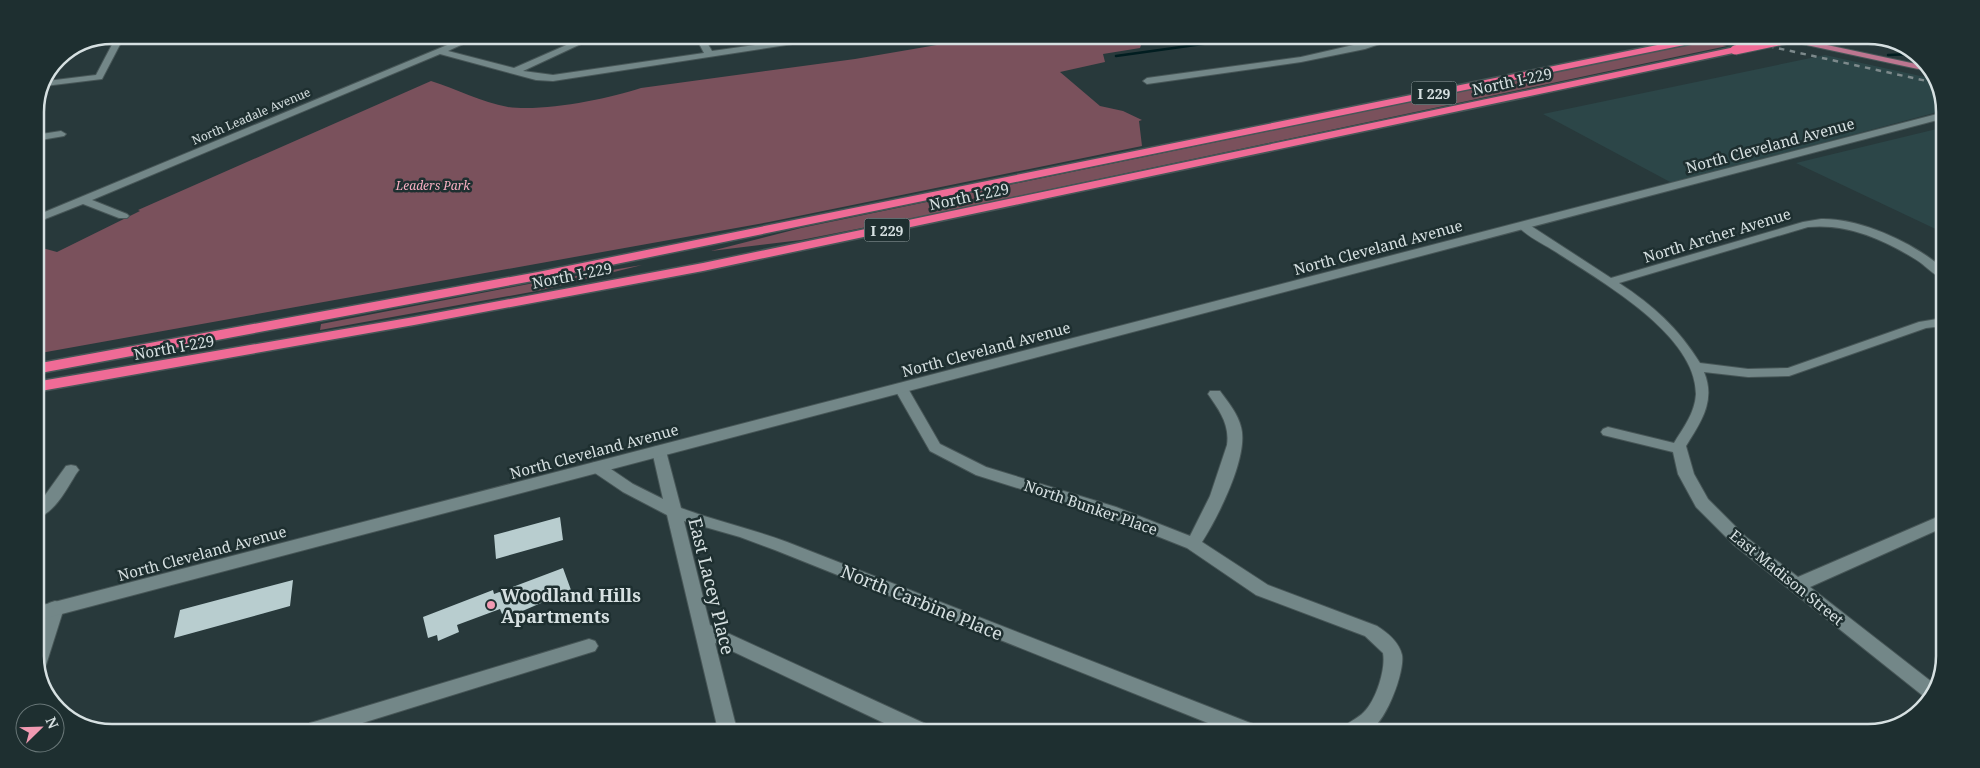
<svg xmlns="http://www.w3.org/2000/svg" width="1980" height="768" font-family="'Noto Serif',serif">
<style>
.built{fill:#2c4648}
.green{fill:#7a515c}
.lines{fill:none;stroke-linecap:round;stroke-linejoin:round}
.stream{stroke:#011d20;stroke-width:2.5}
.building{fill:#b8cdcf}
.minor-casing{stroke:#475657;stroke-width:2}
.tertiary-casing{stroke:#475657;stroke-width:2}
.primary-casing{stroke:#475657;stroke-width:2}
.motorway-casing{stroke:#475657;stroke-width:3}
.minor{fill:#738788;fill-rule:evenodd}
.tertiary{fill:#738788;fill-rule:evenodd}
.primary{fill:#bd7690;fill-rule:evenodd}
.motorway{fill:#ef6b96;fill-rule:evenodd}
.rail{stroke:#7c898b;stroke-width:2.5;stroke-dasharray:5.5 5.5;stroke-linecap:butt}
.motorway-bridge-casing{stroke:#475657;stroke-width:11;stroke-linecap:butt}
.motorway-bridge{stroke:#ef6b96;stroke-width:9}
.poi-dot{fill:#f19ab2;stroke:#1e2f30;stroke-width:2}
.labels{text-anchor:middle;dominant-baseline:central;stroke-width:5;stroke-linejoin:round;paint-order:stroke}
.far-street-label{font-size:12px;fill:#d6e0e1;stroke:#1e2f30}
.far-park-label{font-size:12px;font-style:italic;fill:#f7afc2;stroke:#1e2f30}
.shield{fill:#1e2f30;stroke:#9fabac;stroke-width:1}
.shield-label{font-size:14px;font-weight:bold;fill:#d6e0e1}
.street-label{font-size:15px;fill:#d6e0e1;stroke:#1e2f30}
.near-street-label{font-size:18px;fill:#d6e0e1;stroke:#1e2f30}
.near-poi-label{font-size:18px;font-weight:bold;fill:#d6e0e1;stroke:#1e2f30;text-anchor:start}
.rim{fill:none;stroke:#d6e0e1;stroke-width:2.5}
</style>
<rect width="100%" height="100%" fill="#28393b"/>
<!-- built -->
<path class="built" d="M1825 55 1934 79 1945 110 1672 183 1543 114Z
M1945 127 1944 233 1796 163Z"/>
<!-- green -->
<path class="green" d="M965 37H1135L1142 43 1140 48 1103 54 1105 62 1060 72 1100 106 1123 111 1142 120 1139 121 1142 146 769 222 35 354V246L57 252 140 211 138 210 431 81C457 89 481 102 508 107 543 112 608 99 641 88L855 59 966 40Z
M1705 41 1727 46 938 213 801 240 711 251 801 228Z
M642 265 542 290 320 330 321 324 534 283Z"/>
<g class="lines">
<!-- stream -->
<path class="stream" d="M1888 55 1913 54
M1116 56 1246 38"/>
</g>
<!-- building -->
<path class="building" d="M560 517 563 540 496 559 494 535Z
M563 568 571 590 511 616 509 611 502 614 500 609 457 625 459 632 438 641 437 635 428 638 423 617 493 590 494 594Z
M293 580 290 606 174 638 180 610Z"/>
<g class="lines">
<defs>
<path id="minor" d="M117 35H125L102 79 45 86 47 81 96 75Z
M469 36H480L448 51 514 68 587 36H598L523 71 553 75 704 53 695 36H703L712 51 811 37H829L825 39 553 81 536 80 440 54 92 200 127 214 129 216 127 218H119L83 204 35 223V216Z
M1384 38H1397L1365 49 1301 62 1147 84 1143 81 1147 78 1301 57Z
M61 131 66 134 64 136 35 141V135Z
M1821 219C1861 218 1914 243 1944 269V279C1934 276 1924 264 1915 259 1883 239 1846 223 1808 227L1619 283C1653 305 1679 329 1700 363L1748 369 1788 368 1919 322 1943 318V326L1926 328 1789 376 1748 377 1704 372C1716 401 1701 422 1686 446L1694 474 1708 499 1746 537 1798 577 1942 515V528L1810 587 1937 686 1927 699 1734 545 1696 507 1678 474 1673 452 1603 435 1601 432 1603 429 1608 427 1674 443C1683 428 1695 413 1696 394 1696 334 1600 281 1556 252 1544 244 1527 237 1518 226L1520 224H1528L1611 278 1803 222Z
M901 384 906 385 940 444 986 467 1116 507 1190 536 1210 496 1227 445C1230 424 1219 410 1208 394L1210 391H1220C1228 402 1238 414 1241 427 1249 456 1218 517 1202 542L1268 585 1377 626C1388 633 1399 642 1402 655 1405 672 1385 725 1368 731 1360 734 1348 732 1340 732 1345 722 1357 720 1364 712 1376 700 1386 669 1383 653L1365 636 1256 595 1187 548 1104 515 976 475 930 451 894 388 896 385Z
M659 446 664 447 666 451 681 508C716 521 752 529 787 542L1258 726 1260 732 1228 731 775 550 740 537 684 521 710 625 928 725 931 731H901L715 643 737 730H718L667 515 623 492 592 471 589 467 592 463 597 462 602 463 633 484 663 499 652 451 654 447Z
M71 465 76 466 79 470 76 474C66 490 55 513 35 519V505L43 498 66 466Z
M55 601 61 603 64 608 46 665 43 670 39 672C31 649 39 630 46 608L49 603Z
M589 639 595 641 598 646 595 651 343 729H307L310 723 317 721Z"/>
<path id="tertiary" d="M1945 112V118L35 621V607Z"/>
<path id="primary" d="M1784 39H1799L1930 67 1932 72 1788 41Z"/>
<path id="motorway" d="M1687 39H1704L1699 42 538 280 35 374V364L538 272Z
M1735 47 1740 50 1738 52 703 271 414 325 35 392V382L414 317 703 263Z"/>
</defs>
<!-- minor casing -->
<use href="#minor" class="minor-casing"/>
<!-- tertiary casing -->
<use href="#tertiary" class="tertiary-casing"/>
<!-- primary casing -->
<use href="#primary" class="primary-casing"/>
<!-- motorway casing -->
<use href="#motorway" class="motorway-casing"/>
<!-- minor -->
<use href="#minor" class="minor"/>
<!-- tertiary -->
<use href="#tertiary" class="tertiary"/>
<!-- primary -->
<use href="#primary" class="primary"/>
<!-- motorway -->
<use href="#motorway" class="motorway"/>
<!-- rail -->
<path class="rail" d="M1736 39 1936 83"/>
<defs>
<path id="motorway-bridge" d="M1735 50 1788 39"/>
</defs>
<!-- motorway-bridge casing -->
<use href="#motorway-bridge" class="motorway-bridge-casing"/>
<!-- motorway-bridge -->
<use href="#motorway-bridge" class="motorway-bridge"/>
</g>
<!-- markers -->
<circle class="poi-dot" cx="491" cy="605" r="5"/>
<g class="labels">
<!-- far-street labels -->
<g class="far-street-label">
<text transform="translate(251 116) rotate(-23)">North Leadale Avenue</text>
</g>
<!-- far-park labels -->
<g class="far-park-label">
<text x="433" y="185">Leaders Park</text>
</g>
<!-- shield labels -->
<g class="shield">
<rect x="1411.5" y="81.5" width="45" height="23" rx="4"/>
<rect x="864.5" y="218.5" width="45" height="23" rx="4"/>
</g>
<g class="shield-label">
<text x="1434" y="93">I 229</text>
<text x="887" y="230">I 229</text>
</g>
<!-- street labels -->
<g class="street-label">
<text transform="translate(1512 81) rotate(-12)">North I-229</text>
<text transform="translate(1770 145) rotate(-15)">North Cleveland Avenue</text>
<text transform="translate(969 196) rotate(-12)">North I-229</text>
<text transform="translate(1717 235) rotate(-17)">North Archer Avenue</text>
<text transform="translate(1378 247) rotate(-15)">North Cleveland Avenue</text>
<text transform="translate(572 275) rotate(-11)">North I-229</text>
<text transform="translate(174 347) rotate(-10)">North I-229</text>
<text transform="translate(986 349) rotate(-15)">North Cleveland Avenue</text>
<text transform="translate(594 451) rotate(-15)">North Cleveland Avenue</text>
<text transform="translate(1091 507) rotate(19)">North Bunker Place</text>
<text transform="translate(202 553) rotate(-15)">North Cleveland Avenue</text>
<text transform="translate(1787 577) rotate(39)">East Madison Street</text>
</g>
<!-- near-street labels -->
<g class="near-street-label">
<text transform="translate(712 586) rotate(76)">East Lacey Place</text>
<text transform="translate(922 602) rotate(22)">North Carbine Place</text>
</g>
<!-- near-poi labels -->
<g class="near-poi-label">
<text x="501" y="595">Woodland Hills<tspan x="501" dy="21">Apartments</tspan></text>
</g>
</g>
<!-- crop -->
<path d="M0 0H1980V768H0ZM112 44H1868A68 68 0 0 1 1936 112V656A68 68 0 0 1 1868 724H112A68 68 0 0 1 44 656V112A68 68 0 0 1 112 44Z" fill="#1e2f30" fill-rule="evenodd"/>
<path class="rim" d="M112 44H1868A68 68 0 0 1 1936 112V656A68 68 0 0 1 1868 724H112A68 68 0 0 1 44 656V112A68 68 0 0 1 112 44Z"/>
<!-- north arrow -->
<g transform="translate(40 728) rotate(67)"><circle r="24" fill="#1e2f30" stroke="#687677"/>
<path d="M0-4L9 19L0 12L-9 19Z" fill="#f19ab2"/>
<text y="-8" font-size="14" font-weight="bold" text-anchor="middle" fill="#d6e0e1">N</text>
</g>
</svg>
